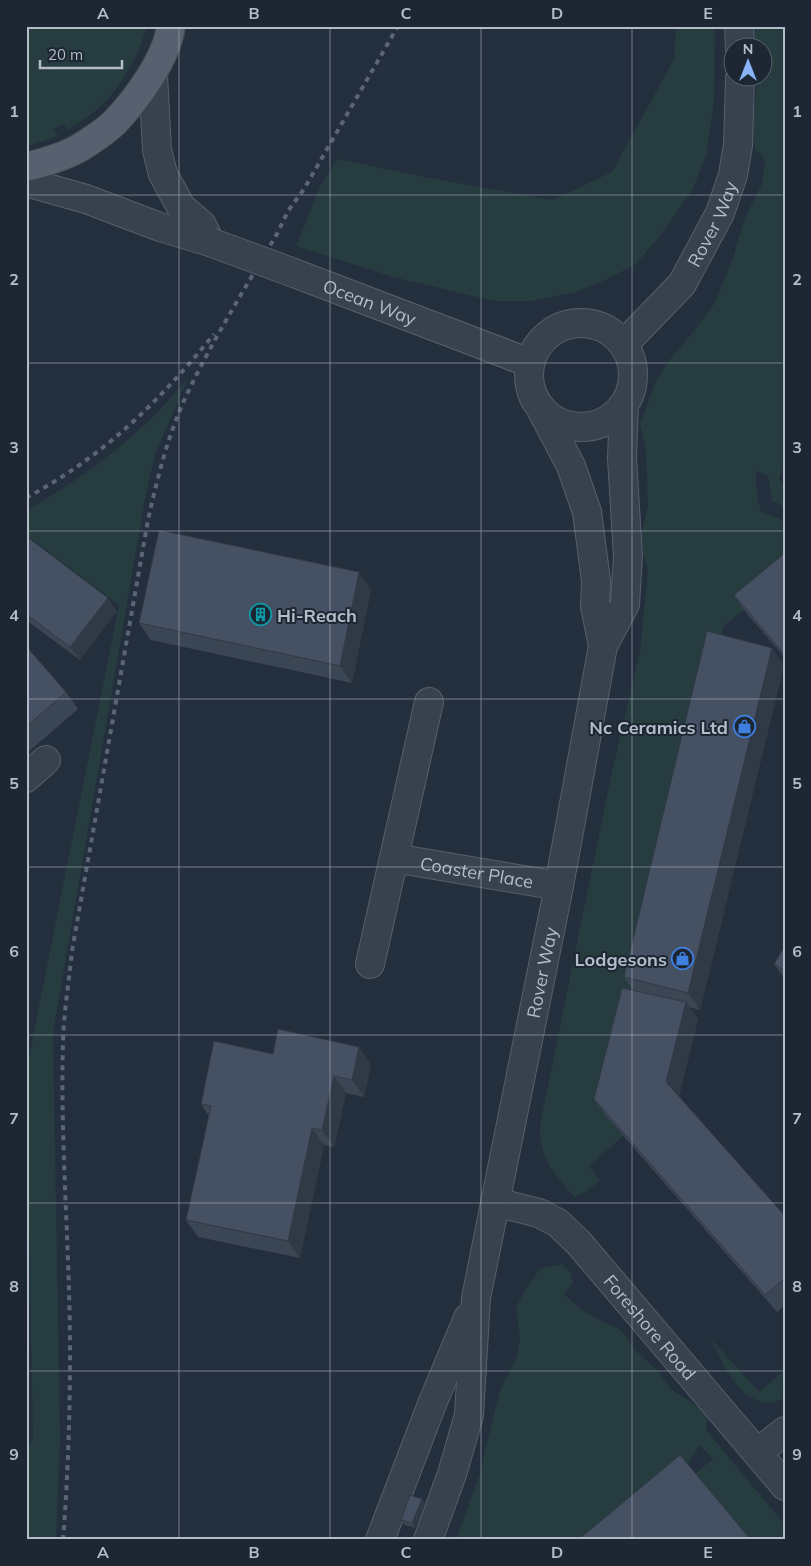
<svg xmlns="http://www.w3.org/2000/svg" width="811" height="1566" font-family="Mulish,sans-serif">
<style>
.green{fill:#263c3f}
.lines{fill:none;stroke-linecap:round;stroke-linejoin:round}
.minor-casing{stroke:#565f6c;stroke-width:30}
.major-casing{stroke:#414a57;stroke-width:30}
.minor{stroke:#38414e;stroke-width:28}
.major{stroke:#56606e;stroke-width:28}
.rail{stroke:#5a6575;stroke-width:4;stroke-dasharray:5 5;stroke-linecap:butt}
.minor-bridge-casing{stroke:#565f6c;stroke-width:30;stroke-linecap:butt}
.minor-bridge{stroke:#38414e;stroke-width:28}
.wall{fill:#3b4654}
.shaded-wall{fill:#303945}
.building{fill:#455162;stroke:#303945}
.grid{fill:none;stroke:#b4bcc9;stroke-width:1;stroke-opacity:0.55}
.labels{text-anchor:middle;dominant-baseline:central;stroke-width:4;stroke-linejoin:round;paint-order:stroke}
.street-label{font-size:18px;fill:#b4bcc9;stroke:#1d2633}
.poi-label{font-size:18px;font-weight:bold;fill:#b4bcc9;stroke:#1d2633;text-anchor:end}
.neatline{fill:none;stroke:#b4bcc9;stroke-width:2}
.grid-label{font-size:16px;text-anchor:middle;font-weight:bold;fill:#b4bcc9}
</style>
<rect width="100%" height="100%" fill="#242f3e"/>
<!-- green -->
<path class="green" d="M26 26H147C139 54 122 87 100 107 90 115 79 123 68 130L63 124 54 129 58 136 26 147Z
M676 26H715L714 103 706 155 693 189 660 236 636 264 607 279 576 292 531 301H494L393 277 296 246 321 185 338 159 424 177 553 200 612 172 674 59Z
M754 26H785V463L779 479 785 486V510L780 504 772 501 768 475 756 471C755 485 757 498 761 512L779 518 785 523V574L723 627 606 1116 623 1136 589 1166 600 1180 585 1193H581L575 1198C553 1172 540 1161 540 1125L611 776 640 652 648 570 640 541 648 505 646 451 640 424 656 380 674 354 691 335 714 304 733 258 744 220 762 184 765 160C762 156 757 152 755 148 748 128 758 99 756 78H764V48L754 47Z
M188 379 155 454 145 499 53 1033 60 1437 56 1540H26V1446L33 1440 26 1072 119 605 26 535V511C67 487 107 460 142 427 158 413 173 395 188 379Z
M562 1264 571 1273 573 1282 564 1294 582 1310 601 1321 621 1330 636 1351 658 1371 672 1390 691 1402 708 1415 706 1430 785 1525V1540H749L694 1474 713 1459 700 1445 685 1468 600 1540H456L479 1476 500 1390 517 1357 520 1338 516 1308 525 1290 540 1269Z
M711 1339 759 1392 785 1370V1398C746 1418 723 1366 711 1339Z"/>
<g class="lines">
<defs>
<g id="minor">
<path d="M739 26 740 48"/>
<path d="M153 75 157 150 163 174 181 207 202 225 210 242"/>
<path d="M26 182 86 199 160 227 210 242"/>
<path id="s1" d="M294 273 530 363"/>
<circle cx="581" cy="375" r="52"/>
<path id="s2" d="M624 344 682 284 720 213 733 175 738 145 740 78"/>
<path d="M542 411 571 466 587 512 596 581 595 606 603 646"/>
<path d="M26 778 46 760"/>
<path id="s3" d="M394 858 559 886"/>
<path d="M370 964 429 702"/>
<path id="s4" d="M495 1202 539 1213 558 1223 578 1242 785 1486"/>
<path d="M757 1453 785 1431"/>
<path d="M380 1540 432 1404 468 1318"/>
<path id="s5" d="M428 1540 452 1474 469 1415 476 1298 559 886 603 646 625 604 628 556 622 458 624 405"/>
</g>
<path id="major" d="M26 167C45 162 64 157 81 147 92 140 106 131 115 122 137 99 167 58 171 26"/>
</defs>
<!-- minor casing -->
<use href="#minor" class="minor-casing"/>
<!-- major casing -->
<use href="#major" class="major-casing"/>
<!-- minor -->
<use href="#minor" class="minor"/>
<!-- major -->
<use href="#major" class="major"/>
<!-- rail -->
<path class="rail" d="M26 498C104 456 159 402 214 334
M63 1540C68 1477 70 1414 70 1351 70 1248 60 1145 63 1041 64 1011 69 981 72 951L148 520C158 475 169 431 189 390 215 336 247 285 277 234L288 211 304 189 398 26"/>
<defs>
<path id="minor-bridge" d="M210 242 294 273"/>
</defs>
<!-- minor-bridge casing -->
<use href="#minor-bridge" class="minor-bridge-casing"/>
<!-- minor-bridge -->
<use href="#minor-bridge" class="minor-bridge"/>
</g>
<!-- wall -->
<path class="wall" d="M26 536 117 611 80 660 26 620Z
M785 553V658L743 609 734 595Z
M371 589 352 683 151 640 139 623Z
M26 646 66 692 78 709 26 754Z
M784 665 700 1010 689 1007 698 1019 679 1096 785 1216V1305L777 1312 606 1116 594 1099 633 990 624 977Z
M785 946V979L774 964Z
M273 1054 371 1064 364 1097 346 1093 334 1147 324 1145 300 1258 198 1237 186 1220 209 1116 201 1104Z
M425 1504 415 1528 405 1525 401 1520Z"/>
<!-- shaded-wall -->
<path class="shaded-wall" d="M359 572 371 589 352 683 340 666Z
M108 598 117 611 80 660 70 647Z
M772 648 784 665 700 1010 688 993Z
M686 1002 698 1019 678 1099 666 1082Z
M359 1047 371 1064 364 1097 352 1080Z
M334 1076 346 1093 334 1147 322 1130Z
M312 1128 324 1145 300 1258 288 1241Z
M422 1499 425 1504 415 1528 412 1523Z"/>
<!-- building -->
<path class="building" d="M159 530 359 572 340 666 139 623Z
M26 536 108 598 70 647 26 614Z
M785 553V654H784L734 595Z
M707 631 772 648 688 993 624 977Z
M26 646 66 692 26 727Z
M785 946V971L774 964Z
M622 988 686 1002 666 1082 785 1216V1278L765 1295 594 1099Z
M278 1029 359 1047 352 1080 334 1076 322 1130 312 1128 288 1241 186 1220 211 1106 201 1104 214 1041 273 1054Z
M680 1455 751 1540H578Z
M410 1495 422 1499 412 1523 401 1520Z"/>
<!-- grid -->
<path class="grid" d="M179 26V1540M330 26V1540M481 26V1540M632 26V1540M26 195H785M26 363H785M26 531H785M26 699H785M26 867H785M26 1035H785M26 1203H785M26 1371H785"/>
<!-- icons -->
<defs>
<symbol id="building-ring" viewBox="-11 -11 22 22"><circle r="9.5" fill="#1d2633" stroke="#0f9aa8" stroke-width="1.5"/><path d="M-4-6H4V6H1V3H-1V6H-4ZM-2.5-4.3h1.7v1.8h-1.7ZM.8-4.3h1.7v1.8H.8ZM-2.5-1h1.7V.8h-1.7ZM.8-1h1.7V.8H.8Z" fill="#0f9aa8"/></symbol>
<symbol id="shop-ring" viewBox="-11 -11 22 22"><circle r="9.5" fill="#1d2633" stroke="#3f7fe0" stroke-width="1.5"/><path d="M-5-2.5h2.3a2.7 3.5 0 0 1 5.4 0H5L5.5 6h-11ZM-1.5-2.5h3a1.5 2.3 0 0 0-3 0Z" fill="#3f7fe0"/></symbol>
</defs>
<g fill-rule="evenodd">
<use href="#building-ring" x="248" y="602" width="25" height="25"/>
<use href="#shop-ring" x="732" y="714" width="25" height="25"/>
<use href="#shop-ring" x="670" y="946" width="25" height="25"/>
</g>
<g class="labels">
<!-- street labels -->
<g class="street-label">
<text stroke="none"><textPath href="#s2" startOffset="151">Rover Way</textPath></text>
<text stroke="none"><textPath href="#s1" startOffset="81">Ocean Way</textPath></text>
<text stroke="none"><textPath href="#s3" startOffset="84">Coaster Place</textPath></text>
<text stroke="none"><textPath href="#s5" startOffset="581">Rover Way</textPath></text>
<text stroke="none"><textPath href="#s4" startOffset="206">Foreshore Road</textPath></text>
</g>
<!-- poi labels -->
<g class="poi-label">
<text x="277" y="615" text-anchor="start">Hi-Reach</text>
<text x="728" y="727">Nc Ceramics Ltd</text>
<text x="667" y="959">Lodgesons</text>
</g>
</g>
<!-- border -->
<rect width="811" height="1566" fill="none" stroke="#1d2633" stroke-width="55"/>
<!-- north arrow -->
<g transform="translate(748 62)"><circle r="24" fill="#1d2633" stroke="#59626f"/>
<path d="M0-4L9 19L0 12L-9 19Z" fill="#8ab4f8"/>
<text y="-8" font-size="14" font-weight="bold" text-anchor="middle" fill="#b4bcc9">N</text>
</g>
<!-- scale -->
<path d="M40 60v8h82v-8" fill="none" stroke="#b4bcc9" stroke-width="2.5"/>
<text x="48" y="60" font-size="15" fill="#b4bcc9" stroke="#1d2633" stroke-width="4" paint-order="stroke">20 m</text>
<rect x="28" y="28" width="756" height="1510" class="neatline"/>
<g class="grid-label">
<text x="103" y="19">A</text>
<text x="254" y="19">B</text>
<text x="406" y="19">C</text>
<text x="557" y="19">D</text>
<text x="708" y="19">E</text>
<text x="14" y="117">1</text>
<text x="797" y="117">1</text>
<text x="14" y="285">2</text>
<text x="797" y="285">2</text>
<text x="14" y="453">3</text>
<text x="797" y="453">3</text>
<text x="14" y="621">4</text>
<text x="797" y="621">4</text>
<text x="14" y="789">5</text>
<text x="797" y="789">5</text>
<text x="14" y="957">6</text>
<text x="797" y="957">6</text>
<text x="14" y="1124">7</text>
<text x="797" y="1124">7</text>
<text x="14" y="1292">8</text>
<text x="797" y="1292">8</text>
<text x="14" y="1460">9</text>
<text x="797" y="1460">9</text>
<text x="103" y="1558">A</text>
<text x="254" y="1558">B</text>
<text x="406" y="1558">C</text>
<text x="557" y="1558">D</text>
<text x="708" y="1558">E</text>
</g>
</svg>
